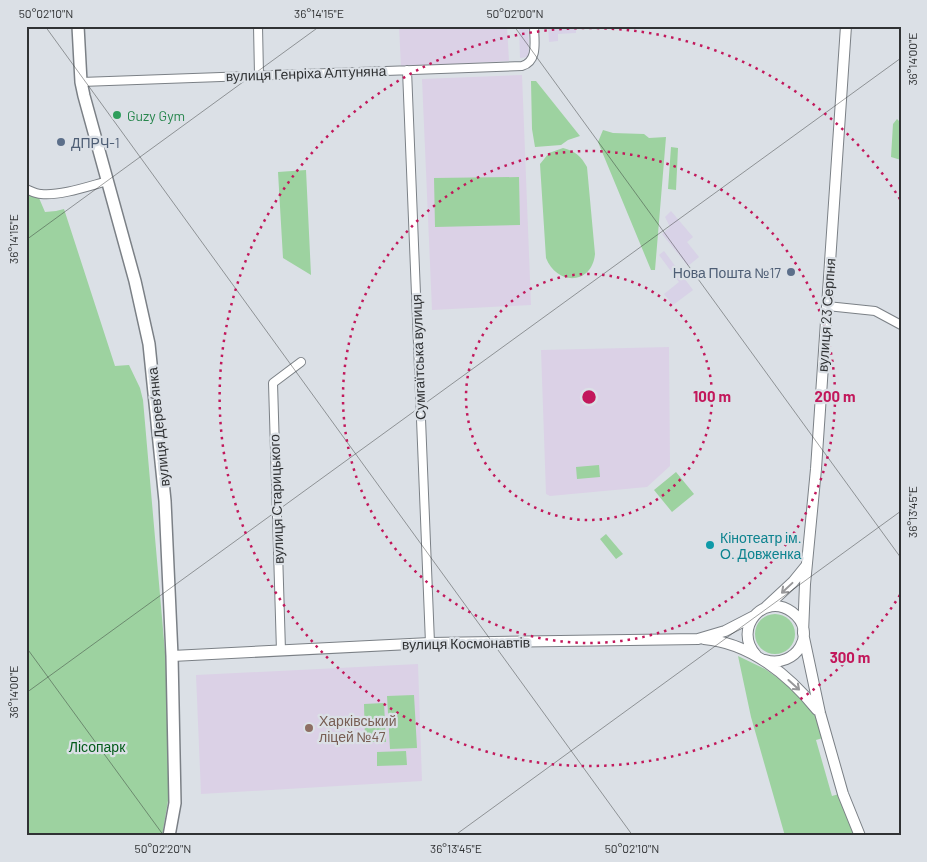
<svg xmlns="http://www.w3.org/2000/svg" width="927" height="862" font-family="Barlow,sans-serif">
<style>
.industrial{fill:#d8d2e7}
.education{fill:#dbd1e6}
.green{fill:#9dd2a0}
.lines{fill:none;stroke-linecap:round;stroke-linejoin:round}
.street-casing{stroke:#7b8086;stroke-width:10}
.secondary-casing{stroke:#7b8086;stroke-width:12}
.primary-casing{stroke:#7b8086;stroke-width:14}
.street{stroke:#fff;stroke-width:8}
.secondary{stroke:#fff;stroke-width:10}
.primary{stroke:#fff;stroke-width:11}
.oneway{stroke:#98989a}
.ticks{fill:none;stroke:#303234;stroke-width:1;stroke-opacity:0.45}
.ring{fill:none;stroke:#c2185b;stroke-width:2.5;stroke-dasharray:2.5 5}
.leisure-dot{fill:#2e9e5b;stroke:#dbe0e6;stroke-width:2}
.service-dot{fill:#5c6f8a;stroke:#dbe0e6;stroke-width:2}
.culture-dot{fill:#0f9aa8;stroke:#dbe0e6;stroke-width:2}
.education-dot{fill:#8d6e63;stroke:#dbe0e6;stroke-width:2}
.labels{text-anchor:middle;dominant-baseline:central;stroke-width:4.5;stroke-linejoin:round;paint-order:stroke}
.street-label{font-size:14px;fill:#303234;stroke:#dbe0e6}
.leisure-label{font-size:14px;fill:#27864d;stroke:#dbe0e6;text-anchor:start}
.service-label{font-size:14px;fill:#4e5e75;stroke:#dbe0e6;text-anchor:start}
.culture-label{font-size:14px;fill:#0d838f;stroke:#dbe0e6;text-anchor:start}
.education-label{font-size:14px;fill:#785e54;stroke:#dbe0e6;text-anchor:start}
.park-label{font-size:14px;fill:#045b1a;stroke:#dbe0e6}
.centre{fill:#c2185b;stroke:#dbe0e6;stroke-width:2.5}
.ring-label{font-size:15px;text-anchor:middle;font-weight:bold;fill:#c2185b;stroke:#dbe0e6;stroke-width:4.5;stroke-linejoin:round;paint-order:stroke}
.neatline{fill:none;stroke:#303234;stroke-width:2}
.ticks-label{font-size:12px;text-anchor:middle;fill:#303234}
</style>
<rect width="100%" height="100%" fill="#dbe0e6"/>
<!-- industrial -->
<path class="industrial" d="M519 26H528L529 57 520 58Z
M548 26H576V33L558 34V41L549 42Z
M671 211 693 237 687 242 699 257 688 266 662 234 670 227 665 217Z
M664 251 693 290 673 305 664 294 679 282 659 255Z"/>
<!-- education -->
<path class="education" d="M399 26H507L509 61 401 67Z
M522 75 531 305 432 310 422 79Z
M669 347 670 466 647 487 550 496 546 494 541 350Z
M418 664 422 781 201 794 196 675Z"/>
<!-- green -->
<path class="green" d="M531 81H536L580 136 568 140 561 145 535 147 532 129Z
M897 119 901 123V160L891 157 893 124Z
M603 130 613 133 644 134 649 138 666 137 655 270H651L598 142Z
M671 147 678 148 676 190 668 189Z
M563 148C575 151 581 156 587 167L595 254C592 285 557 286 546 258L540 164 549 153Z
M306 170 311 275 283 258 278 172Z
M519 177 520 225 435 227 434 178Z
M26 192 39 198 45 212 56 211 64 209 115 366 129 365 140 388 143 400 167 675 170 789 162 836H26Z
M599 465 600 477 577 479 576 467Z
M676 472 694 494 672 512 654 490Z
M606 534 623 554 616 559 600 539Z
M755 634a20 20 0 1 1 40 0a20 20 0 1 1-40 0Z
M738 656 765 669 788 685 815 715 823 738 816 740 832 796 839 794 854 836H785L751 717Z
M414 695 417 748 390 749 387 696Z
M384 703 386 742H365L364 704Z
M406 751 407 765 377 766V752Z"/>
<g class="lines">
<defs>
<path id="street" d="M258 26 259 75
M407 70 430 643
M81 82 522 66C539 61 534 40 534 26
M26 189C31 191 36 194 41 194 61 196 89 186 108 181
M827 306 875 311 901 325
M281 651 273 383 301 362"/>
<path id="secondary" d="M846 26 816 469 805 584 803 633 820 713 843 794 860 836
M766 607 793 582 806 566
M704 639C750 643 789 675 817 710
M756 655C732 629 764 591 792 612 819 632 796 669 765 660
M172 656 430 643 698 639 725 631 754 616"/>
<path id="primary" d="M78 26 81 82 84 96 135 281 149 344 165 501 172 656 175 803 169 836"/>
</defs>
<!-- street casing -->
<use href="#street" class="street-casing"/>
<!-- secondary casing -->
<use href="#secondary" class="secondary-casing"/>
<!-- primary casing -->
<use href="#primary" class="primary-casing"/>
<!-- street -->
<use href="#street" class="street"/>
<!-- secondary -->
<use href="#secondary" class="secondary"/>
<!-- primary -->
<use href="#primary" class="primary"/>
</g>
<!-- one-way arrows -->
<defs><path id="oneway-shaft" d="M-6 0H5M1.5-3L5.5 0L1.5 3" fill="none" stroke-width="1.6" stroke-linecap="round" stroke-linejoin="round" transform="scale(1.25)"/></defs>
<g class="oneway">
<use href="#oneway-shaft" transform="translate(787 588) rotate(137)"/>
<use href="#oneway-shaft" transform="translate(794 685) rotate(42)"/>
</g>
<!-- ticks -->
<path class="ticks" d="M45 26 633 836M514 26 901 558M26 240 320 26M26 647 164 836M26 693 901 58M454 836 901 511"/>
<!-- distance rings -->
<g class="ring">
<circle cx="589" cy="397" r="123"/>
<circle cx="589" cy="397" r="246"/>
<path d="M900 595A369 369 0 1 1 900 199"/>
</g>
<!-- markers -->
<circle class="leisure-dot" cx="117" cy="115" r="5"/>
<g class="service-dot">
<circle cx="61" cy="142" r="5"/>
<circle cx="791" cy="272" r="5"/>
</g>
<circle class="culture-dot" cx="710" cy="545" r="5"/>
<circle class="education-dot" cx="309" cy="728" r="5"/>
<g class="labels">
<!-- street labels -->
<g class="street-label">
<text transform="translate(306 73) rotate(-2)">вулиця Генріха Алтуняна</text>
<text transform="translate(826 315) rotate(-86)">вулиця 23 Серпня</text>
<text transform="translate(418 357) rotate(-92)">Сумгаїтська вулиця</text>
<text transform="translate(158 427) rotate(-96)">вулиця Дерев’янка</text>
<text transform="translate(276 499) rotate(-92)">вулиця Старицького</text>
<text transform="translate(466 643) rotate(-1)">вулиця Космонавтів</text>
</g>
<!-- leisure labels -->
<g class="leisure-label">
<text x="127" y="115">Guzy Gym</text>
</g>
<!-- service labels -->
<g class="service-label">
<text x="71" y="142">ДПРЧ-1</text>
<text x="781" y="272" text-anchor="end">Нова Пошта №17</text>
</g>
<!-- culture labels -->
<g class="culture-label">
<text x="720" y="537">Кінотеатр ім.<tspan x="720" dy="16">О. Довженка</tspan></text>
</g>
<!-- education labels -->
<g class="education-label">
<text x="319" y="720">Харківський<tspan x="319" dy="16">ліцей №47</tspan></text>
</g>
<!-- park labels -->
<g class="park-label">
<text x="97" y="746">Лісопарк</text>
</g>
</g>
<circle cx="589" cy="397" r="8" class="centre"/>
<g class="ring-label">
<text x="712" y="402">100 m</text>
<text x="835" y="402">200 m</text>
<text x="850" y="663">300 m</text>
</g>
<!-- border -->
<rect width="927" height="862" fill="none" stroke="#dbe0e6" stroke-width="55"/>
<rect x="28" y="28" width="872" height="806" class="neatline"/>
<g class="ticks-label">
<text x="46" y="18">50°02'10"N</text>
<text x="319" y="18">36°14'15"E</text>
<text x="515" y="18">50°02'00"N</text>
<text transform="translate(913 59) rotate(-90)" y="4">36°14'00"E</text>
<text transform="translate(14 239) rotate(-90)" y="4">36°14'15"E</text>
<text transform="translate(913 512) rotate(-90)" y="4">36°13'45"E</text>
<text transform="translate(14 692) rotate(-90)" y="4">36°14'00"E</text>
<text x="163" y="853">50°02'20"N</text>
<text x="456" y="853">36°13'45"E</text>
<text x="632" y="853">50°02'10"N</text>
</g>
</svg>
